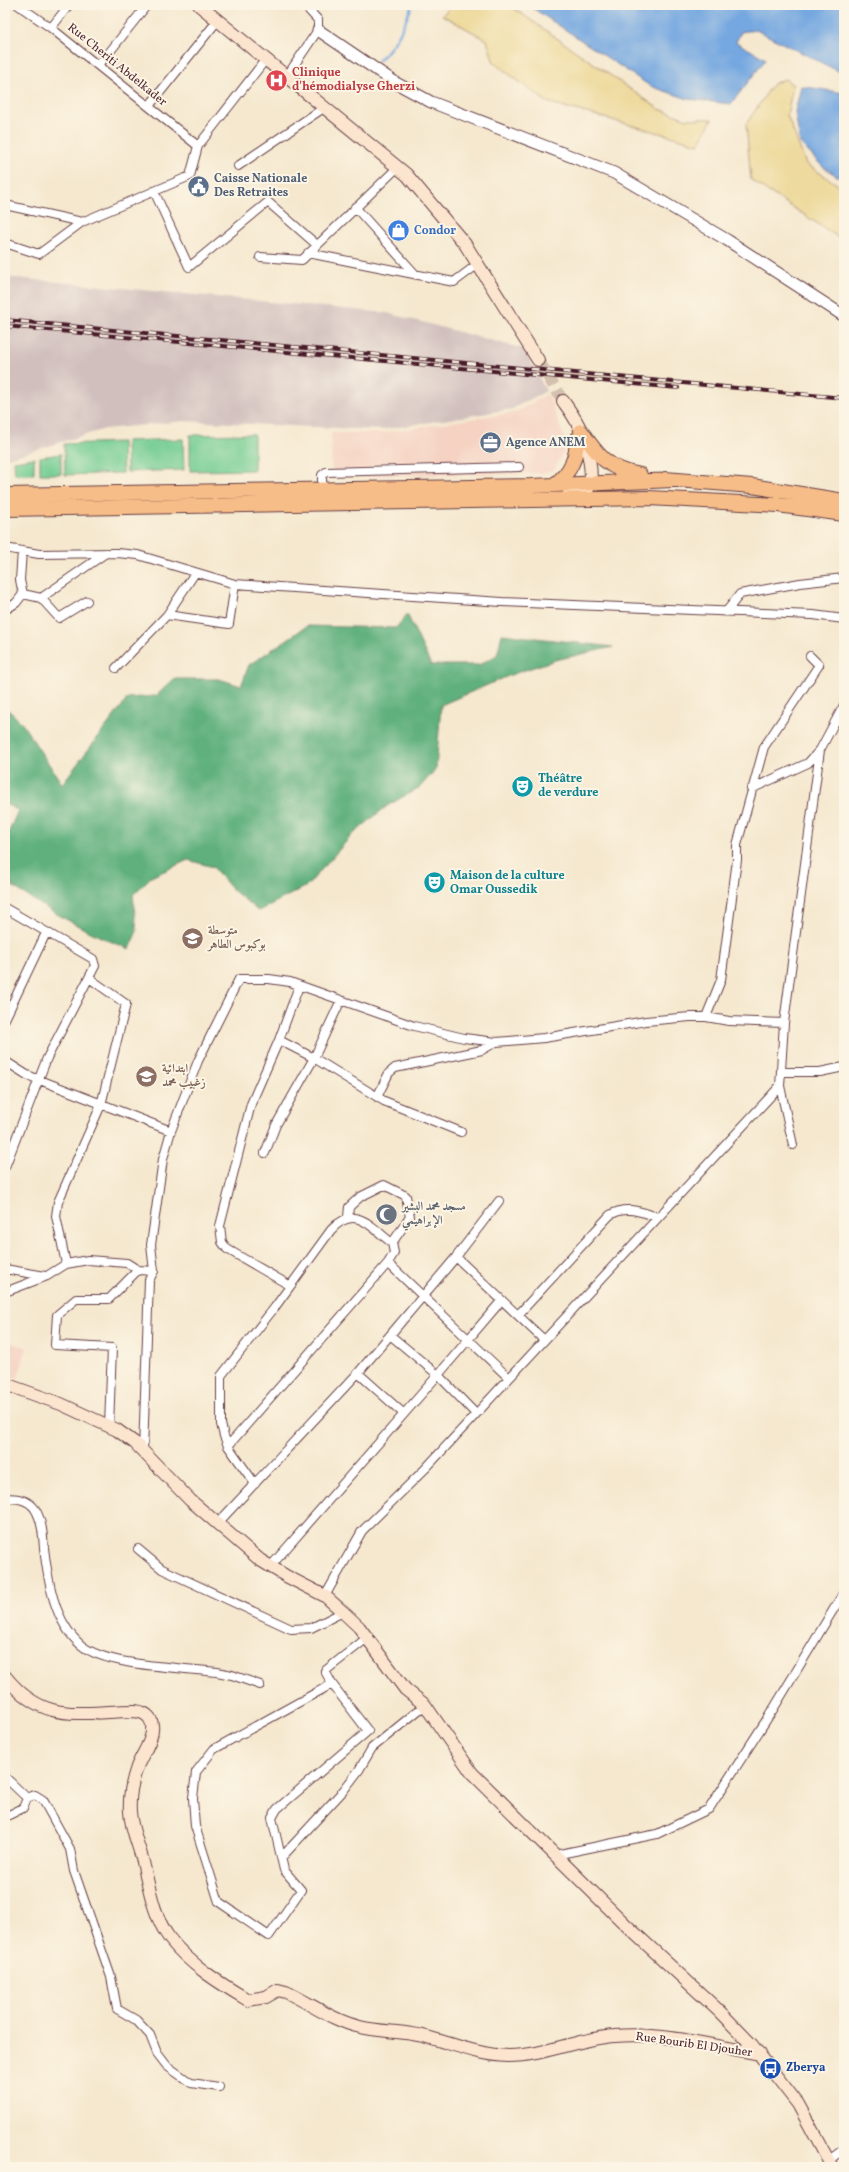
<svg xmlns="http://www.w3.org/2000/svg" width="849" height="2172" font-family="Vollkorn,Amiri,serif">
<style>
.built{fill:#f5d2c2}
.industrial{fill:#d1bfbd}
.green{fill:#74cd93;stroke:#5f765f}
.forest{fill:#5fb07d;stroke:#546854}
.sand{fill:#eeda9e;stroke:#9c7c64}
.water{fill:#74a7e0;stroke:#5f6386}
.lines{fill:none;stroke-linecap:round;stroke-linejoin:round}
.stream{stroke:#74a7e0;stroke-width:2.5}
.secondary-tunnel{stroke:#d3c0ae;stroke-width:12;stroke-dasharray:12 6;stroke-linecap:butt}
.minor-casing{stroke:#643d44;stroke-width:10}
.tertiary-casing{stroke:#643d44;stroke-width:13}
.secondary-casing{stroke:#643d44;stroke-width:14}
.trunk-casing{stroke:#643d44;stroke-width:16}
.minor{stroke:#fff;stroke-width:8}
.tertiary{stroke:#fff;stroke-width:11}
.secondary{stroke:#fce5cf;stroke-width:12}
.trunk{stroke:#f7bd88;stroke-width:14}
.rail-casing{stroke:#4a1f2b;stroke-width:4}
.rail{stroke:#fcf5e5;stroke-width:2.5;stroke-dasharray:8;stroke-linecap:butt}
.labels{text-anchor:middle;dominant-baseline:central;stroke-width:4;stroke-linejoin:round;paint-order:stroke}
.street-label{font-size:12px;fill:#4a1f2b;stroke:#fcf5e5}
.health-label{font-size:12px;font-weight:bold;fill:#be3a42;stroke:#fcf5e5;text-anchor:start}
.service-label{font-size:12px;font-weight:bold;fill:#4e5e75;stroke:#fcf5e5;text-anchor:start}
.shop-label{font-size:12px;font-weight:bold;fill:#366cbe;stroke:#fcf5e5;text-anchor:start}
.culture-label{font-size:12px;font-weight:bold;fill:#0d838f;stroke:#fcf5e5;text-anchor:start}
.education-label{font-size:12px;font-weight:bold;fill:#785e54;stroke:#fcf5e5;text-anchor:start}
.worship-label{font-size:12px;font-weight:bold;fill:#5b616d;stroke:#fcf5e5;text-anchor:start}
.transit-label{font-size:12px;font-weight:bold;fill:#164399;stroke:#fcf5e5;text-anchor:start}
</style>
<rect width="100%" height="100%" fill="#fcf5e5"/>
<filter id="ink" filterUnits="userSpaceOnUse"><feTurbulence type="fractalNoise" baseFrequency=".025" numOctaves="2"/><feDisplacementMap in="SourceGraphic" scale="8" xChannelSelector="R" yChannelSelector="G"/><feConvolveMatrix kernelMatrix="1 2 1 2 8 2 1 2 1" color-interpolation-filters="sRGB"/></filter>
<filter id="wash" filterUnits="userSpaceOnUse"><feTurbulence type="fractalNoise" baseFrequency=".012" numOctaves="4" result="noise"/><feDisplacementMap in="SourceGraphic" scale="16" xChannelSelector="R" yChannelSelector="G"/><feGaussianBlur stdDeviation="0.9" result="paint"/><feColorMatrix in="noise" values="0 0 0 0 0 0 0 0 0 0 0 0 0 0 0 0 0 1.4 0 .05"/><feComposite in="paint" operator="in"/></filter>
<g filter="url(#wash)">
<rect width="100%" height="100%" fill="#f5e8cf"/>
<!-- built -->
<path class="built" d="M548 394 567 445 554 470 542 473 332 477 331 433H381L516 412Z
M5 1341 27 1348 17 1379 5 1375Z"/>
<!-- industrial -->
<path class="industrial" d="M5 277 387 313 524 349 546 391 512 409 380 430 184 421 105 429 5 459Z"/>
<!-- green -->
<path class="green" d="M254 434V470L190 471V435Z
M183 439 184 470 127 472 126 441Z
M122 442 123 473 65 475 64 444Z
M61 454V474H40V457Z
M34 458V474H15L14 461Z"/>
<!-- forest -->
<path class="forest" d="M407 614 431 665H479L497 655 502 634 613 647 555 660 513 674 441 705 436 769 420 787 387 806 352 835 307 886 258 911 233 890 213 867 188 860 151 877 133 895 137 931 129 949C85 932 44 908 5 881V841L18 810 5 804V707L21 722 62 784 128 698 156 696 174 679H219L241 686 249 665 307 626 396 628Z"/>
<!-- sand -->
<path class="sand" d="M453 5H509L659 109 687 119H712L699 144 547 102 494 63 487 40 442 15Z
M785 79 793 85 787 115 806 164 844 189V241L751 180 746 124 773 84Z"/>
<!-- water -->
<path class="water" d="M528 5H844V74L756 30 741 32 736 42 766 59 731 104 688 99 650 86Z
M801 86 844 93V181L822 166 800 143 795 112Z"/>
<g class="lines">
<!-- stream -->
<path class="stream" d="M379 60C396 45 404 26 412 5"/>
</g>
</g>
<g filter="url(#ink)">
<g class="lines">
<!-- secondary-tunnel -->
<path class="secondary-tunnel" d="M538 360 563 401"/>
<defs>
<path id="minor" d="M18 5 51 28 198 146
M51 28 69 5
M97 65 104 59 147 5
M287 76 318 30V20L304 5
M149 106 218 20
M238 166 325 107
M154 191 189 267 268 202 317 245
M5 205 82 222
M355 207 416 275
M5 243 39 254 82 222 190 176 198 146 266 59
M308 253 454 282 478 264
M260 257 302 260 398 167
M322 489V475L326 472 519 467
M5 548 39 554 117 553 138 555 235 584 502 602 813 615 844 619
M23 594 41 598 106 553
M41 598 59 618 87 601
M5 610 16 603 23 594 20 580 22 551
M726 612 740 594 800 583 844 578
M167 615 229 624 235 584
M116 668 167 615 195 573
M751 789 808 763 820 750 844 705
M5 908 93 959 95 966 47 1058 5 1167
M706 1017 721 980 737 860V845L764 747 819 665 810 656
M5 1019 46 933
M279 1040 314 1058 384 1101 461 1132
M5 1061 27 1075 171 1131
M781 1072H820L844 1067
M780 1086 793 1145
M377 1097 389 1073 395 1068 482 1050 496 1042
M265 1153 276 1125 314 1058 341 1000
M348 1217 349 1207 360 1197 384 1185 406 1196 410 1217 392 1243
M456 1257 499 1201
M388 1263 508 1377
M66 1264 56 1216 58 1202 101 1105 126 1004 89 978
M5 1269 45 1276
M289 1285 227 1249 222 1242 220 1226 251 1104 279 1040 299 986
M5 1292 47 1276 66 1264 88 1260 127 1263 138 1270 154 1271
M518 1315 610 1215C626 1205 641 1212 658 1217
M390 1335 438 1375 475 1413
M358 1373 404 1414
M109 1426 112 1348 55 1345 57 1315 76 1299H109L138 1270
M228 1446 388 1263 394 1253 392 1243C370 1226 355 1204 331 1230L275 1307 221 1376V1424L224 1436 228 1446 255 1484
M143 1451 149 1280 154 1271 151 1245 163 1159 171 1131 198 1061 239 979H269L290 982 414 1026 464 1038 496 1042 544 1038 646 1021 690 1017H706L729 1021 784 1023
M5 1498C16 1498 28 1499 35 1509 42 1520 43 1535 44 1548 48 1581 54 1622 81 1645 107 1667 181 1667 217 1672L232 1675 260 1685
M217 1524 358 1373 456 1257 543 1339
M138 1549 162 1569 291 1629 311 1628 343 1612
M270 1567 438 1375 502 1300
M325 1596 362 1531 426 1468 780 1086 784 1023 820 750
M332 1684 368 1731 277 1809 272 1818 284 1870 301 1890 269 1936 219 1902 195 1826 193 1798 196 1772 214 1749 332 1684 325 1671 367 1638
M5 1777 27 1798
M27 1798 35 1795 43 1800 70 1849 74 1871 111 1977 117 2009 136 2020 150 2035 157 2053 167 2066 191 2083 219 2087
M5 1817 23 1808 27 1798
M555 1855 657 1834 709 1809 774 1708 844 1592
M281 1858 343 1791 359 1770 372 1748 425 1705
M829 2160 844 2149"/>
<path id="tertiary" d="M318 30 396 83 431 102 614 173 727 240 844 316"/>
<path id="secondary" d="M199 5 407 175 465 244 538 360
M563 401C570 411 577 420 581 431 587 444 595 477 588 489L584 492 569 493
M5 1384 61 1404 117 1430 135 1443 190 1500 260 1560 286 1576 325 1596 343 1612 359 1627 405 1689 425 1705 472 1773 628 1927 719 2011 752 2045 798 2104 832 2167
M5 1676C45 1726 80 1711 135 1711 143 1712 151 1715 152 1725 154 1739 142 1754 137 1767 132 1781 129 1797 130 1812 131 1829 139 1846 143 1862 149 1887 154 1918 170 1939 190 1965 221 1984 248 2000L266 1997 278 1990 286 1992C310 2003 333 2021 360 2027 381 2032 402 2031 423 2036 451 2043 478 2055 508 2056 545 2056 579 2038 615 2036 663 2032 713 2046 760 2054"/>
<path id="trunk" d="M581 431C598 456 609 470 640 475
M665 479 752 486 844 501
M555 484C570 473 577 457 577 439
M5 495 531 486 674 480
M5 509 649 498 778 505 844 514"/>
</defs>
<!-- minor casing -->
<use href="#minor" class="minor-casing"/>
<!-- tertiary casing -->
<use href="#tertiary" class="tertiary-casing"/>
<!-- secondary casing -->
<use href="#secondary" class="secondary-casing"/>
<!-- trunk casing -->
<use href="#trunk" class="trunk-casing"/>
<!-- minor -->
<use href="#minor" class="minor"/>
<!-- tertiary -->
<use href="#tertiary" class="tertiary"/>
<!-- secondary -->
<use href="#secondary" class="secondary"/>
<!-- trunk -->
<use href="#trunk" class="trunk"/>
<defs>
<path id="rail" d="M5 320 844 398
M5 326 678 388"/>
</defs>
<!-- rail casing -->
<use href="#rail" class="rail-casing"/>
<!-- rail -->
<use href="#rail" class="rail"/>
</g>
</g>
<!-- icons -->
<defs>
<symbol id="hospital-disc" viewBox="-11 -11 22 22"><circle r="9.5" fill="#e0444e" stroke="#fcf5e5"/><path d="M-5-5h3v3.5h4V-5h3V5h-3V1.5h-4V5h-3Z" fill="#fff"/></symbol>
<symbol id="civic-disc" viewBox="-11 -11 22 22"><circle r="9.5" fill="#5c6f8a" stroke="#fcf5e5"/><path d="M-.6-6.5H3V-4.5H.6V-3L4-1V1h2V6H-6V1h2V-1L-.6-3ZM-1.2 2.5V6h2.4V2.5Z" fill="#fff"/></symbol>
<symbol id="shop-disc" viewBox="-11 -11 22 22"><circle r="9.5" fill="#3f7fe0" stroke="#fcf5e5"/><path d="M-5-2.5h2.3a2.7 3.5 0 0 1 5.4 0H5L5.5 6h-11ZM-1.5-2.5h3a1.5 2.3 0 0 0-3 0Z" fill="#fff"/></symbol>
<symbol id="office-disc" viewBox="-11 -11 22 22"><circle r="9.5" fill="#5c6f8a" stroke="#fcf5e5"/><path d="M-6-3h4V-5.5h4V-3h4V5H-6ZM-1-4.5V-3h2v-1.5ZM-6 0V1H6V0Z" fill="#fff"/></symbol>
<symbol id="theatre-disc" viewBox="-11 -11 22 22"><circle r="9.5" fill="#0f9aa8" stroke="#fcf5e5"/><path d="M-5-5.5Q0-4 5-5.5V0Q5 5 0 6Q-5 5-5 0ZM-3.3-2.5H-1v1.5H-3.3ZM1-2.5H3.3v1.5H1ZM-2.8 1Q0 5.5 2.8 1Z" fill="#fff"/></symbol>
<symbol id="school-disc" viewBox="-11 -11 22 22"><circle r="9.5" fill="#8d6e63" stroke="#fcf5e5"/><path d="M0-5L7-2L0 1L-7-2ZM-4 1L0 2.5L4 1V4Q0 6-4 4Z" fill="#fff"/></symbol>
<symbol id="mosque-disc" viewBox="-11 -11 22 22"><circle r="9.5" fill="#6b7280" stroke="#fcf5e5"/><path d="M3.5-4.9A6 6 0 1 0 3.5 4.9A5 5 0 1 1 3.5-4.9Z" fill="#fff"/></symbol>
<symbol id="bus-disc" viewBox="-11 -11 22 22"><circle r="9.5" fill="#1a4fb4" stroke="#fcf5e5"/><path d="M-5-6H5V4H4V6H2V4H-2V6H-4V4H-5ZM-3.5-4V0h7V-4ZM-3.5 1.2v1.5H-2V1.2ZM2 1.2v1.5H3.5V1.2Z" fill="#fff"/></symbol>
</defs>
<g fill-rule="evenodd">
<use href="#hospital-disc" x="264" y="68" width="25" height="25"/>
<use href="#civic-disc" x="186" y="174" width="25" height="25"/>
<use href="#shop-disc" x="386" y="218" width="25" height="25"/>
<use href="#office-disc" x="478" y="430" width="25" height="25"/>
<use href="#theatre-disc" x="510" y="774" width="25" height="25"/>
<use href="#theatre-disc" x="422" y="870" width="25" height="25"/>
<use href="#school-disc" x="180" y="926" width="25" height="25"/>
<use href="#school-disc" x="134" y="1064" width="25" height="25"/>
<use href="#mosque-disc" x="374" y="1202" width="25" height="25"/>
<use href="#bus-disc" x="758" y="2056" width="25" height="25"/>
</g>
<g class="labels">
<!-- street labels -->
<g class="street-label">
<text transform="translate(117 65) rotate(39)">Rue Cheriti Abdelkader</text>
<text transform="translate(694 2045) rotate(8)">Rue Bourib El Djouher</text>
</g>
<!-- health labels -->
<g class="health-label">
<text x="292" y="73">Clinique<tspan x="292" dy="14">d'hémodialyse Gherzi</tspan></text>
</g>
<!-- service labels -->
<g class="service-label">
<text x="214" y="179">Caisse Nationale<tspan x="214" dy="14">Des Retraites</tspan></text>
<text x="506" y="443">Agence ANEM</text>
</g>
<!-- shop labels -->
<g class="shop-label">
<text x="414" y="231">Condor</text>
</g>
<!-- culture labels -->
<g class="culture-label">
<text x="538" y="779">Théâtre<tspan x="538" dy="14">de verdure</tspan></text>
<text x="450" y="876">Maison de la culture<tspan x="450" dy="14">Omar Oussedik</tspan></text>
</g>
<!-- education labels -->
<g class="education-label">
<text x="208" y="931">متوسطة<tspan x="208" dy="14">بوكبوس الطاهر</tspan></text>
<text x="162" y="1069">ابتدائية<tspan x="162" dy="14">زغبيب محمد</tspan></text>
</g>
<!-- worship labels -->
<g class="worship-label">
<text x="402" y="1207">مسجد محمد البشير<tspan x="402" dy="14">الإبراهيمي</tspan></text>
</g>
<!-- transit labels -->
<g class="transit-label">
<text x="786" y="2068">Zberya</text>
</g>
</g>
<!-- margin -->
<rect width="849" height="2172" fill="none" stroke="#fcf5e5" stroke-width="20"/>
</svg>
